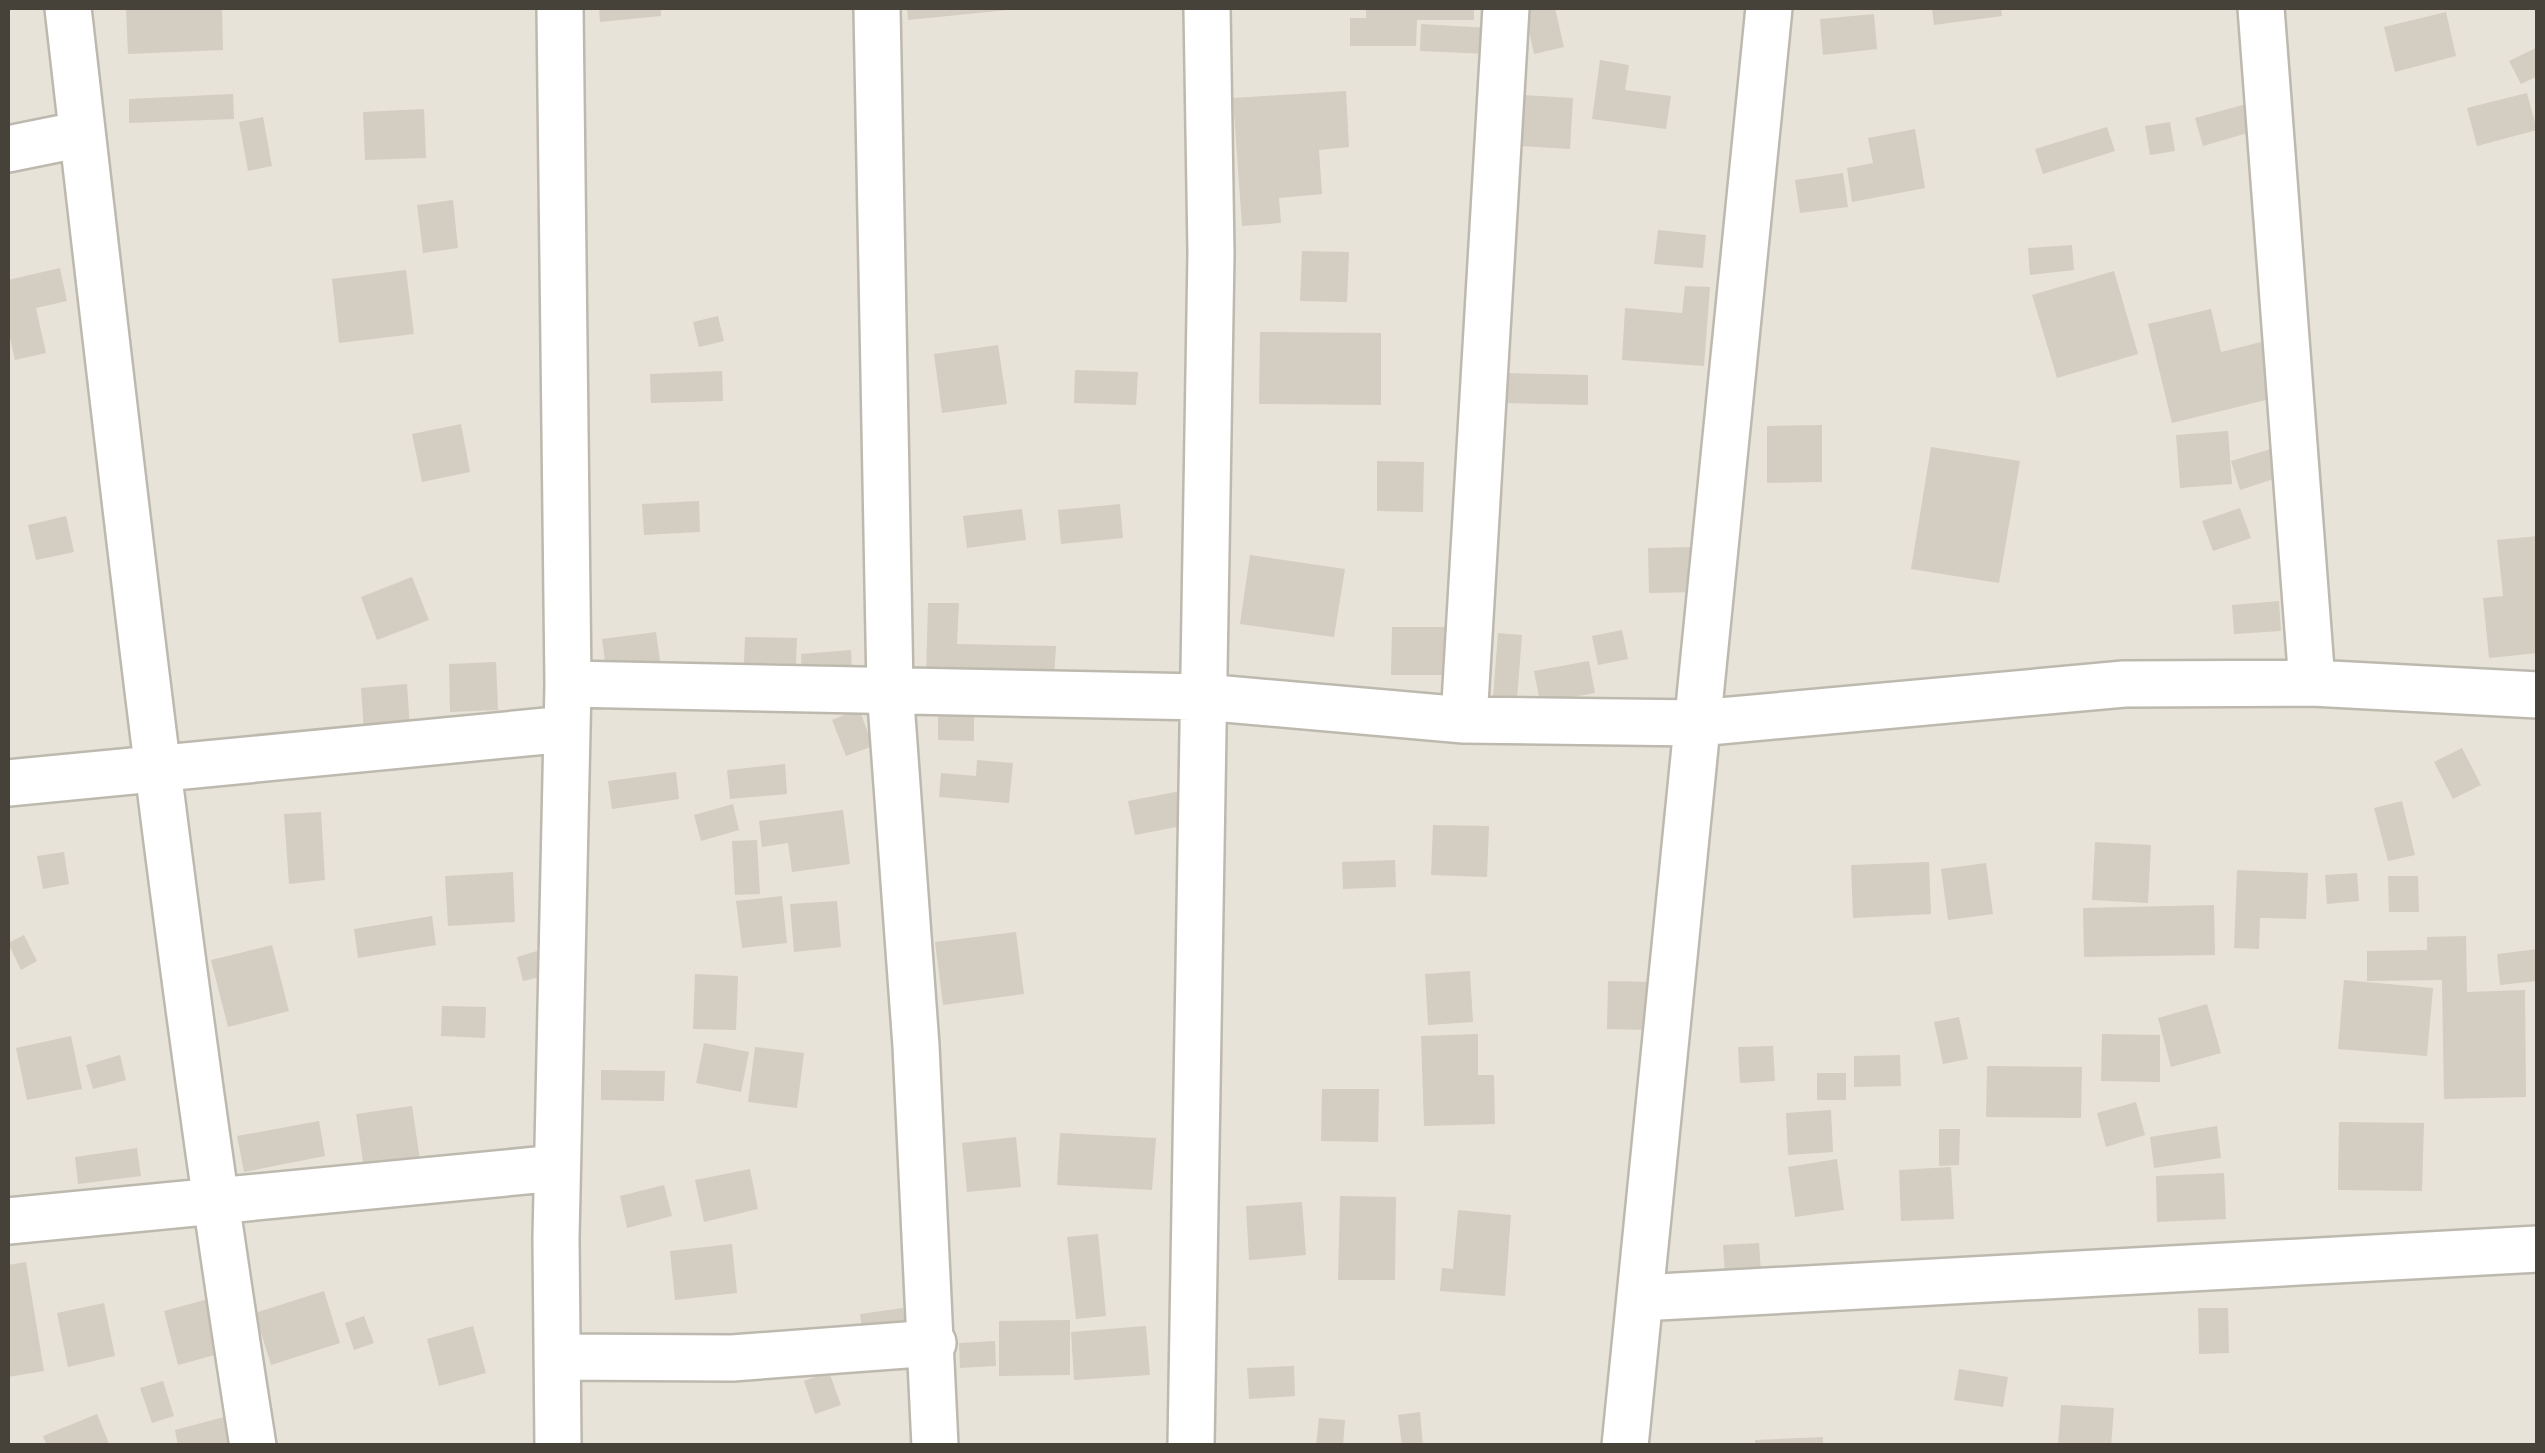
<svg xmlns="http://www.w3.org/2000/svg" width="2545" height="1453" font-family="'Asap Condensed',sans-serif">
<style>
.residential{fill:#e7e3d9}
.building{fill:#d4cdc1}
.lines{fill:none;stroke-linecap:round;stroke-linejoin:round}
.minor-casing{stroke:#beb9ae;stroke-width:50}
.minor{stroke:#fff;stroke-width:45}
</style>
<rect width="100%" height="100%" fill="#f4f1eb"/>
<!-- residential -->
<path class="residential" d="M8 8H2537V1445H8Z"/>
<!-- building -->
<path class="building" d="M126 8H222L223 50 128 54Z
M599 8H661V16L600 22Z
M907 8H1008V10L908 20Z
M1366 8H1474V20H1417L1416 46H1350V18H1366Z
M1524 8H1555L1564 47 1534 54Z
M1932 8H2001L2002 16 1934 25Z
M2446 12 2456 56 2395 72 2384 27Z
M1874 14 1877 49 1823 55 1820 19Z
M1421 24 1490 28 1488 54 1420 51Z
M2538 47V76L2521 84 2509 61Z
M1600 60 1629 65 1625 90 1671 96 1666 129 1592 119Z
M1346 91 1349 147 1319 150 1322 194 1279 198 1281 223 1242 226 1233 98Z
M2527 93 2537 130 2477 146 2467 108Z
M233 94 234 119 129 123V99Z
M1522 95 1573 98 1570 149 1519 146Z
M2250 103 2258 130 2203 146 2195 118Z
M424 109 426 158 365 160 363 112Z
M263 117 272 166 248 171 239 122Z
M2170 122 2175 151 2150 155 2145 126Z
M2107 127 2115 151 2043 174 2035 149Z
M1915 129 1925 188 1852 202 1847 168 1873 163 1868 138Z
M1843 173 1848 207 1800 213 1795 180Z
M453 200 458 248 423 253 417 205Z
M1658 230 1706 235 1703 268 1654 264Z
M2072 245 2074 270 2030 275 2028 248Z
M1302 251 1349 252 1347 302 1300 301Z
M60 268 67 301 36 308 46 353 15 360 8 329V280Z
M406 270 414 334 339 343 332 279Z
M2114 271 2138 354 2057 378 2032 295Z
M1685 286 1710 287 1704 366 1622 360 1625 308 1682 313Z
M2211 309 2221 352 2261 342 2274 398 2172 423 2148 324Z
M718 316 724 341 699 347 693 322Z
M1260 332 1381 333V405L1259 404Z
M998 345 1007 404 942 413 934 354Z
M1075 370 1138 372 1136 405 1074 403Z
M722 371 723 401 651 403 650 374Z
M1506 373 1588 375V405L1506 403Z
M461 424 470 472 422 482 412 434Z
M1822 425V482L1767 483V426Z
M2228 431 2232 484 2180 488 2176 435Z
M1931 447 2020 461 1999 583 1911 569Z
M2274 448 2283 476 2240 490 2231 461Z
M1377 461 1424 462 1423 512 1377 511Z
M699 501 700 532 644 535 642 504Z
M1120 504 1123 538 1061 544 1058 510Z
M2240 508 2251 538 2213 551 2202 521Z
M1022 509 1026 540 967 548 963 516Z
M66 516 74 552 36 560 28 525Z
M2538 536V653L2489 658 2483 598 2503 596 2497 540Z
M1696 547 1697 592 1649 593 1648 548Z
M1250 555 1345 569 1334 637 1240 624Z
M412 577 429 620 377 640 361 597Z
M2279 601 2281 631 2234 634 2232 605Z
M928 603H959L957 644 1056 646 1054 680 926 677Z
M1392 627H1457V675H1391Z
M1622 630 1628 659 1598 665 1592 636Z
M656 632 661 668 607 676 602 639Z
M1498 633 1522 635 1516 713 1492 711Z
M745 637 797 638 796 664 744 663Z
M851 650 852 676 802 679 801 654Z
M1589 661 1595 693 1540 703 1534 671Z
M496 662 498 710 450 712 449 664Z
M407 684 410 729 364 733 361 688Z
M859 709 873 746 846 756 832 720Z
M938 712 974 713V741L938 740Z
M2462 748 2481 785 2453 799 2434 762Z
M977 760 1013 763 1009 803 939 797 941 773 976 776Z
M785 764 787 794 730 799 727 770Z
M676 772 679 799 612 809 608 781Z
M1186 790 1192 824 1135 835 1128 801Z
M2402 801 2415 855 2388 861 2374 808Z
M733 804 739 830 701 841 694 815Z
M843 810 850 864 792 872 788 843 762 847 759 821Z
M321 812 325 880 289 884 284 814Z
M1433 825 1489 826 1487 877 1431 875Z
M757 840 760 894 735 895 732 841Z
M2095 842 2151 845 2148 903 2092 900Z
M64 852 69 884 43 889 37 856Z
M1395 860 1396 887 1343 889 1342 862Z
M1929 862 1931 914 1853 918 1851 865Z
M1986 863 1993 914 1948 920 1941 869Z
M2237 870 2308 873 2306 919 2260 918 2259 949 2234 948Z
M513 872 515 922 448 926 445 876Z
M2357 873 2359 901 2327 904 2325 875Z
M2388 876H2418L2419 912H2389Z
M782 896 787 943 742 948 736 901Z
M837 901 841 947 794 952 790 904Z
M2214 905 2215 955 2084 957 2083 908Z
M432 916 436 945 358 958 354 929Z
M1016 932 1024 994 943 1005 935 942Z
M24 935 37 961 21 970 8 943Z
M2466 936 2467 992 2525 990 2526 1097 2444 1099 2442 980 2367 981V951L2427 950V937Z
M272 945 289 1011 228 1027 211 960Z
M2538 949V981L2500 985 2497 954Z
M537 951 544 976 523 981 517 957Z
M1470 971 1473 1022 1428 1025 1425 974Z
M695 974 738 976 736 1030 693 1029Z
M2344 980 2433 988 2427 1056 2338 1049Z
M1608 981 1653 982 1651 1030 1607 1029Z
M2207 1004 2221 1053 2171 1067 2158 1018Z
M442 1006 486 1007 485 1038 441 1036Z
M1959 1017 1968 1059 1943 1064 1934 1022Z
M1478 1034V1075H1494L1495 1124 1424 1126 1421 1036Z
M2102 1034 2160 1035V1082L2101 1081Z
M71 1036 82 1089 27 1100 16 1048Z
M704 1043 749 1052 741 1092 696 1083Z
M1773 1046 1775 1081 1740 1083 1738 1047Z
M755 1047 804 1053 797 1108 748 1102Z
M120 1055 126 1080 93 1089 86 1065Z
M1900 1055 1901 1086 1854 1087V1056Z
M1987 1066 2082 1067 2081 1118 1986 1117Z
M601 1070 665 1071 664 1101 601 1100Z
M1817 1073H1846V1100H1817Z
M1322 1089H1379L1378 1142 1321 1141Z
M2136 1102 2145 1135 2106 1147 2097 1113Z
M412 1106 420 1160 364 1168 356 1114Z
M1831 1110 1833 1152 1788 1155 1786 1113Z
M319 1121 325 1156 244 1172 237 1136Z
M2339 1122 2424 1123 2422 1191 2338 1190Z
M2217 1126 2221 1158 2154 1168 2150 1137Z
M1939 1129H1960L1959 1165 1939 1166Z
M1060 1133 1156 1138 1152 1190 1057 1185Z
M1016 1137 1021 1187 967 1192 962 1143Z
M137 1148 141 1176 78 1184 75 1157Z
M1837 1159 1844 1210 1795 1217 1788 1167Z
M1951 1167 1954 1219 1901 1221 1899 1170Z
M750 1169 758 1209 704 1222 695 1180Z
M2224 1173 2226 1219 2157 1222 2156 1176Z
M664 1185 672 1216 627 1228 620 1196Z
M1340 1196 1396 1197 1395 1280H1338Z
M1302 1202 1306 1255 1249 1260 1246 1206Z
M1458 1210 1511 1215 1505 1296 1440 1291 1442 1268 1453 1269Z
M1098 1234 1106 1316 1076 1319 1067 1237Z
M1759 1243 1761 1272 1725 1275 1723 1245Z
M732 1244 737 1293 675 1300 670 1251Z
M26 1262 44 1371 8 1377V1265Z
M324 1291 340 1343 271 1365 255 1313Z
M223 1295 237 1349 178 1365 164 1311Z
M104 1303 115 1356 68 1367 57 1313Z
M903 1308 906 1330 863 1337 860 1314Z
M2198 1308H2228L2229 1353 2199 1354Z
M364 1316 374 1343 354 1350 345 1323Z
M1070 1320V1375L999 1376V1321Z
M473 1326 486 1373 439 1386 427 1339Z
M1146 1326 1150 1375 1074 1380 1071 1332Z
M995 1341 996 1366 960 1368 959 1343Z
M1294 1366 1295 1396 1249 1399 1247 1368Z
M1959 1369 2008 1377 2003 1407 1954 1400Z
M829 1372 841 1405 815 1414 804 1381Z
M163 1381 174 1416 152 1423 140 1388Z
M2061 1405 2114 1408 2111 1446H2058Z
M1420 1412 1423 1446H1402L1398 1415Z
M239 1413 247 1446H178L175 1430Z
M97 1414 110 1446H47L43 1436Z
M1319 1418 1345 1420 1343 1446H1316Z
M1823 1437V1446H1755V1440Z"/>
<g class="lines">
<defs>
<path id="minor" d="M68 8C123 488 177 968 253 1446
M877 8 890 689 916 1046 935 1446
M2261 8 2312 683
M8 149 82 134
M568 684 1203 697 1464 720 1698 723 2124 684 2312 683 2538 695
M1464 720 1506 8
M8 783 567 729
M8 1221 557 1168
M1640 1298 2538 1249
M557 1357 732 1358 933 1343
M558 1446 556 1238 568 684 560 8
M1191 1446 1211 253 1207 8
M1625 1446 1769 8"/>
</defs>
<!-- minor casing -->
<use href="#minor" class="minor-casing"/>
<!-- minor -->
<use href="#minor" class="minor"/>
</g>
<!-- border -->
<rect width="2545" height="1453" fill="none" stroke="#474239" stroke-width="20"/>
</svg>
